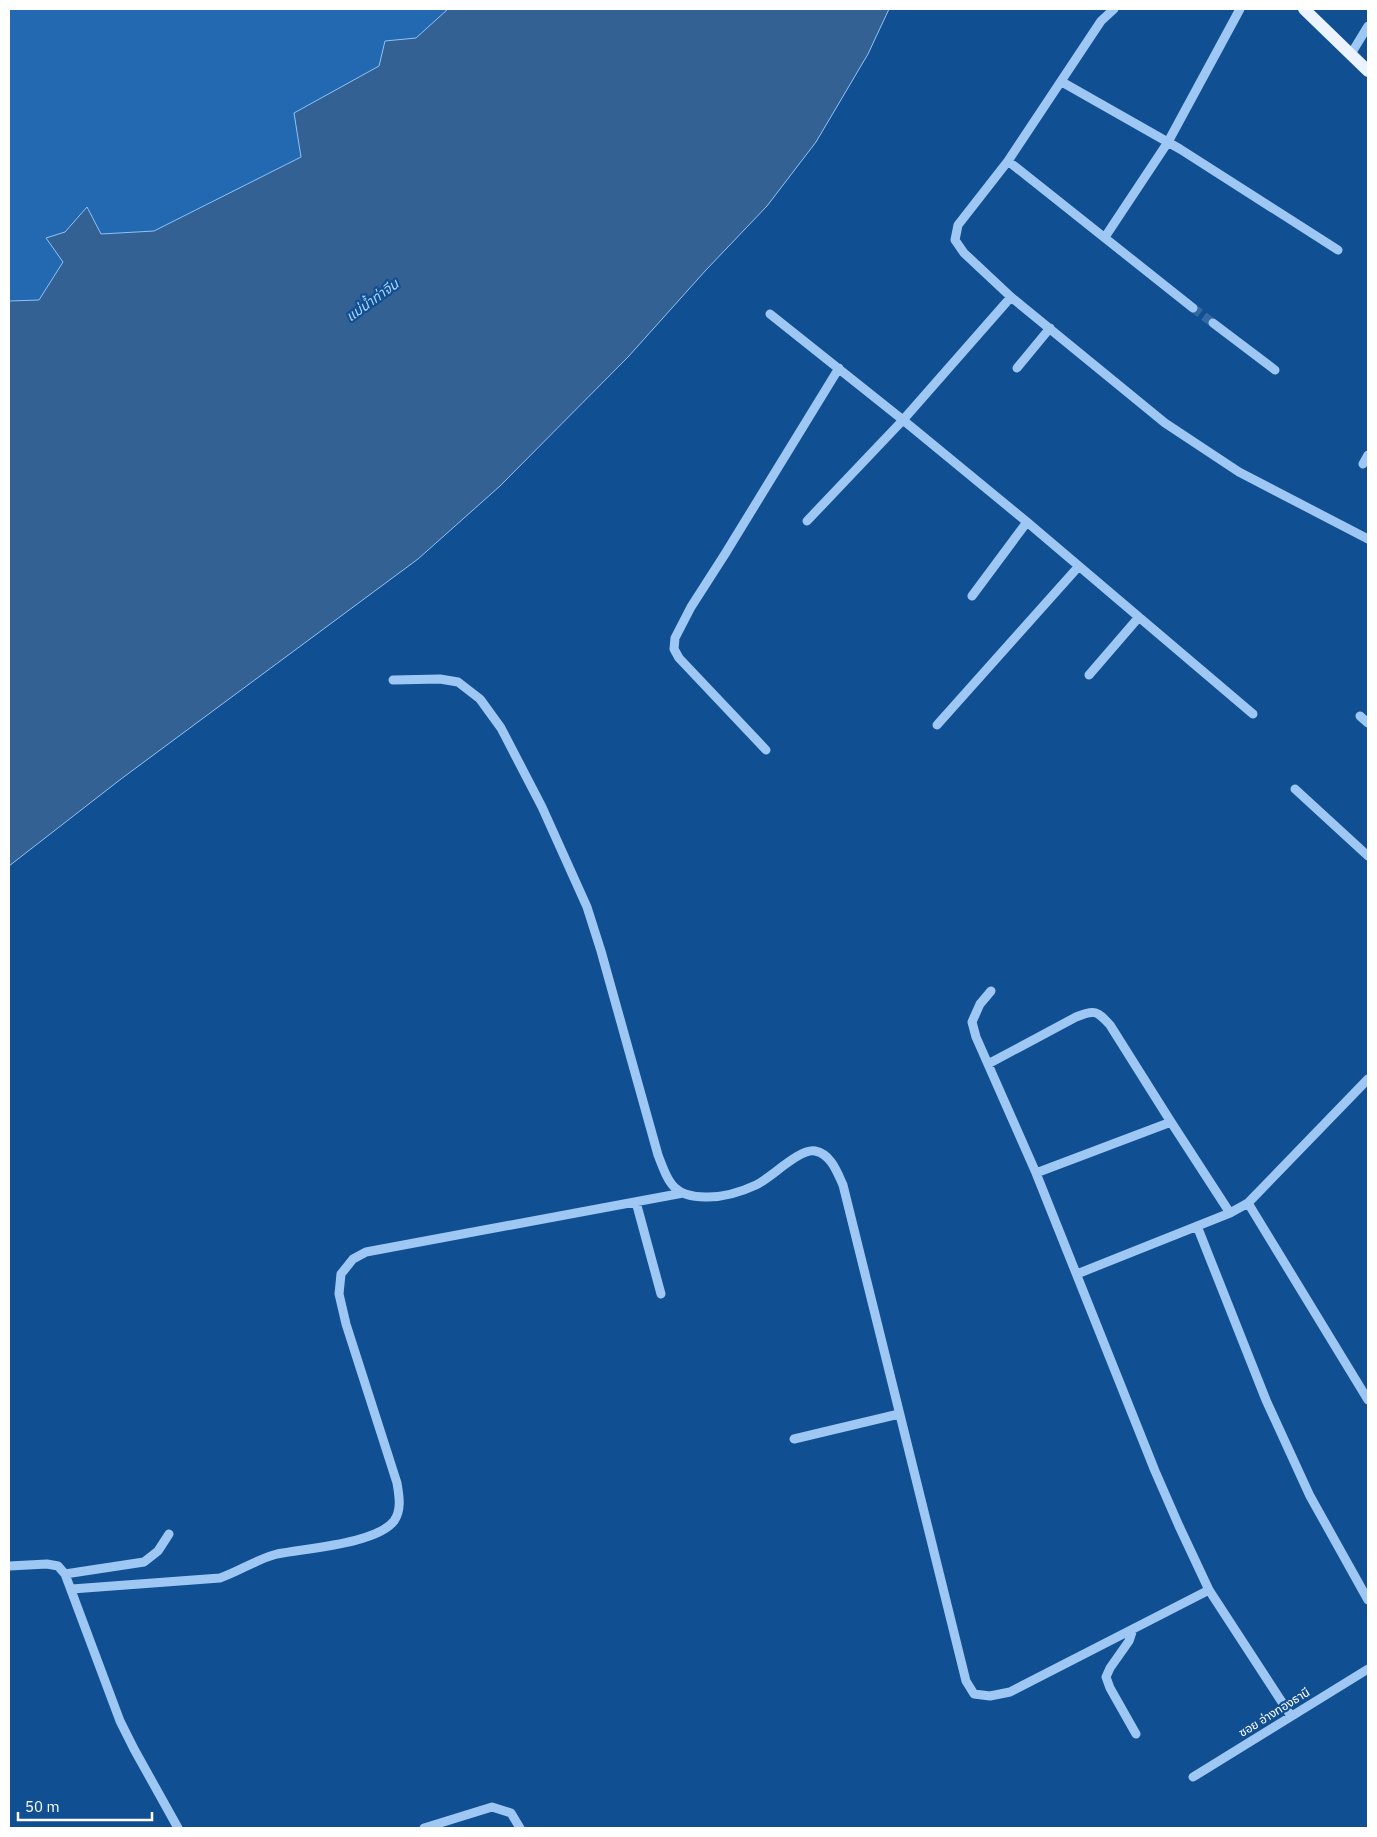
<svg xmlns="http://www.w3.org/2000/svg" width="1377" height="1837" font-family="'IBM Plex Sans','Noto Sans Thai',sans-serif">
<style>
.green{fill:#2369b2}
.water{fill:#346193;stroke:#8fc3f6}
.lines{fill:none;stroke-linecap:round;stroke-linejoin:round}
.minor-tunnel{stroke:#3569a3;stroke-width:9;stroke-dasharray:9 4.5;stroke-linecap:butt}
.minor{stroke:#9ec8f3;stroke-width:9}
.major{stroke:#eaf3ff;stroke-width:12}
.labels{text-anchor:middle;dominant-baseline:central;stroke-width:4.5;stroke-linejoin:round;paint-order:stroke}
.street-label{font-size:12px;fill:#fff;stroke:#114f93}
.water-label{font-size:14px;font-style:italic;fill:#aad2fa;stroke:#114f93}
</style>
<rect width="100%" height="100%" fill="#114f93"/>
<!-- green -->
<path class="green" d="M9 9H448L416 39 385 41 379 66 295 113 301 157 154 231 101 234 87 207 65 232 63 262 39 300 9 301Z"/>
<!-- water -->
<path class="water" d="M448 9H889L868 54 816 142 767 206 706 270 628 357 500 486 418 559 121 779 9 866V301L39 300 63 262 46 238 65 232 87 207 101 234 154 231 301 157 294 113 379 66 385 41 416 38Z"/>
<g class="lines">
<!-- minor-tunnel -->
<path class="minor-tunnel" d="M1193 308 1213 323"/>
<!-- minor -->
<path class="minor" d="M1114 9 1101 21 1008 161 958 225 955 240 964 253 1011 297 1165 423 1239 472 1368 539
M1351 54 1368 26
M1062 82 1180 149 1338 250
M1008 161 1193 308
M1105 237 1168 142 1240 9
M1011 297 903 420 1027 522 1253 714
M770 314 903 420 807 521
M1213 323 1275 370
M1017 368 1050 328
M1363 464 1368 455
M972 596 1027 522
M1089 675 1139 617
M393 680 440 679 458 682 480 699 501 728 542 807 587 907 601 951 658 1155C669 1184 674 1198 708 1197 725 1197 741 1192 756 1185 771 1178 800 1148 815 1151 831 1154 837 1172 843 1185L966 1681 974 1694 990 1696 1010 1692 1209 1590
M1360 716 1368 723
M937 725 1079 566
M766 750 679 658 674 649 675 638 691 607 725 554 839 368
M1295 789 1368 856
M991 991 980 1004 972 1022 976 1037 1036 1173 1155 1471 1179 1526 1209 1590 1291 1716
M988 1064 1076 1017C1095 1009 1097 1011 1110 1025L1171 1122 1230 1213
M1036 1173 1171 1122
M636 1202 661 1294
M1248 1203 1368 1400
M1197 1226 1266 1400 1310 1496 1368 1600
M1077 1274 1230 1213 1248 1203 1368 1079
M794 1439 899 1414
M9 1566 47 1564 58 1566 65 1574 120 1721 134 1749 178 1828
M65 1574 144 1562 158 1551 169 1534
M72 1589 220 1578C240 1571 257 1559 277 1554 306 1548 376 1544 394 1521 402 1510 399 1495 397 1483L346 1324 339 1294 341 1274 353 1259 366 1252 683 1193
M1133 1629 1129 1641 1110 1668 1106 1677 1110 1688 1136 1734
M1193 1777 1368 1669
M424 1828 492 1807 511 1813 520 1828"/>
<!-- major -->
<path class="major" d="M1304 9 1368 71"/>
</g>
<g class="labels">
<!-- street labels -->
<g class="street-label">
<text transform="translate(1274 1712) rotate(-32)">ซอย อ่างทองธานี</text>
</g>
<!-- water labels -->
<g class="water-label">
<text transform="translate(372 300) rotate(-36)">แม่น้ำท่าจีน</text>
</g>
</g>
<!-- border -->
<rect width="1377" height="1837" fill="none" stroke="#ffffff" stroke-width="20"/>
<!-- scale -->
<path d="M18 1812v8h134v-8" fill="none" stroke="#ffffff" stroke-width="2.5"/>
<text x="25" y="1812" font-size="15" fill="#ffffff" stroke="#114f93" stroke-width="4" paint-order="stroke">50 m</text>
</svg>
